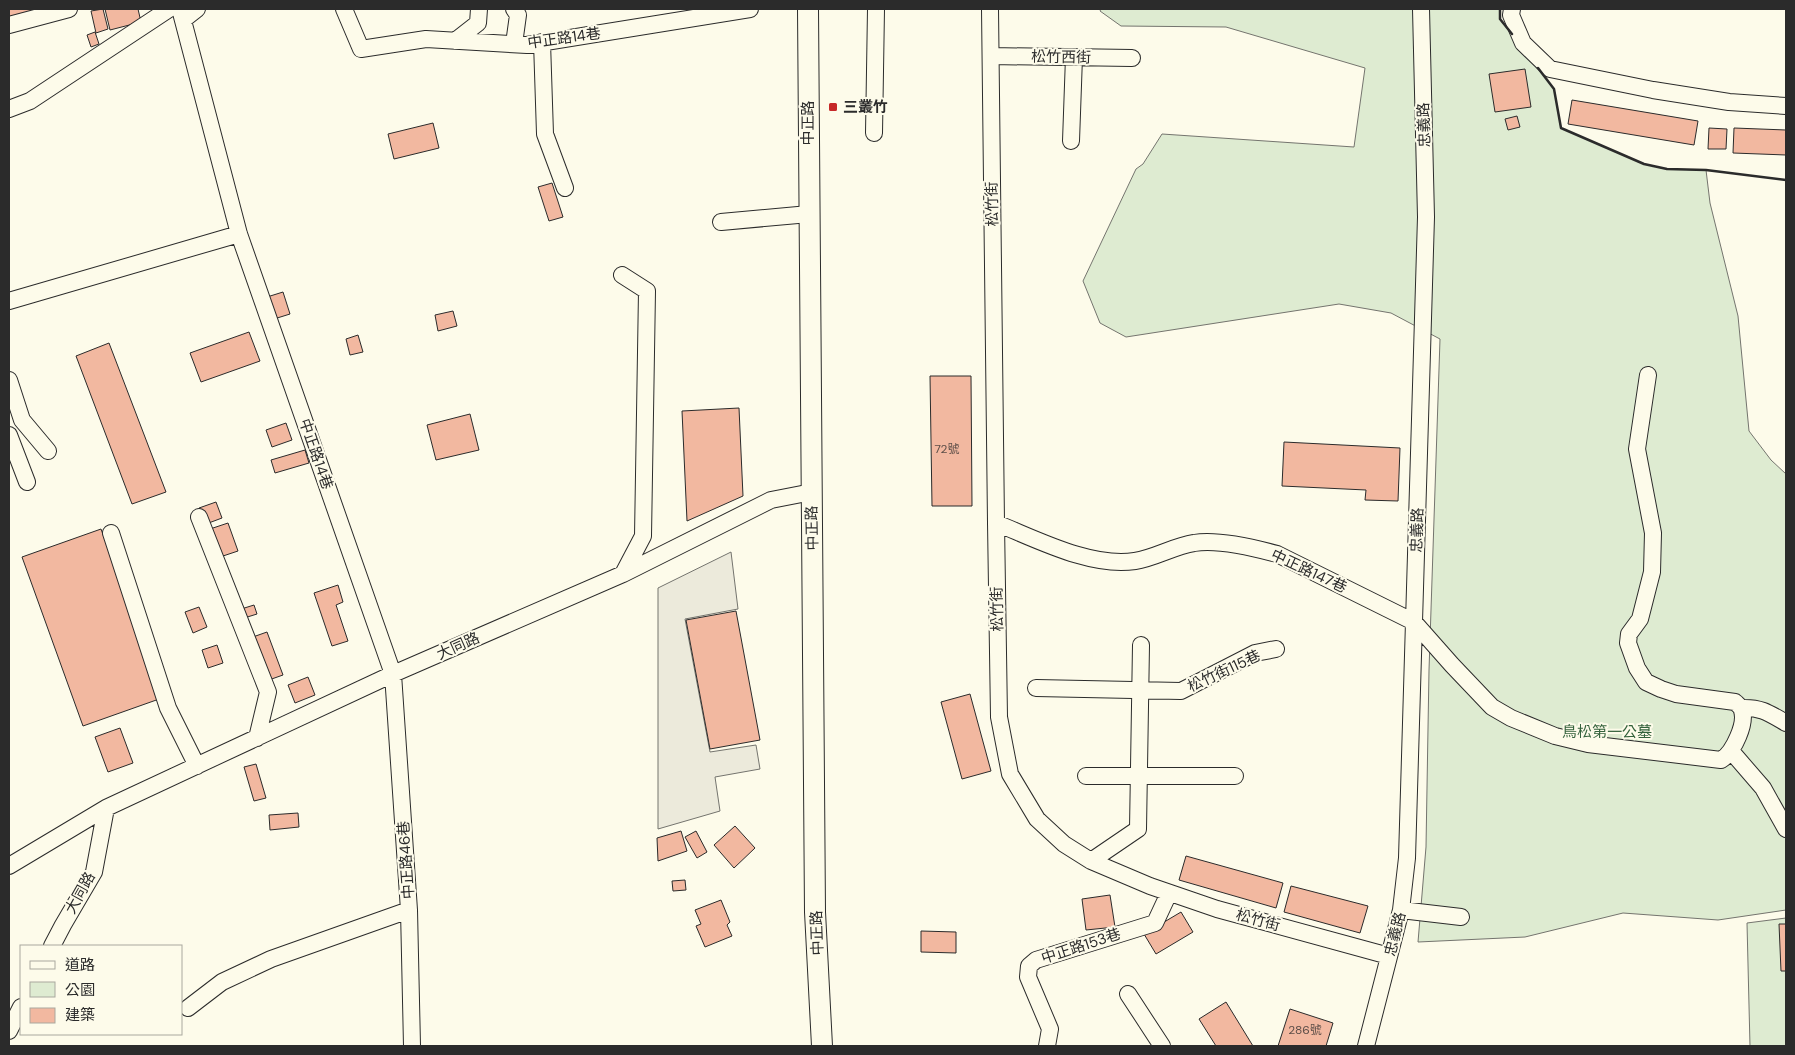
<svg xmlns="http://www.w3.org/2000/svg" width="1795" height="1055" font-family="'DM Sans','Noto Sans TC',sans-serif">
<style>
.green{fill:#deebd1;stroke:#74746e}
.parking{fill:#eceadb;stroke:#74746e}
.building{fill:#f2b8a0;stroke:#2b2b2b}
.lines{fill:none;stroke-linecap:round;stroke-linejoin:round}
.minor-casing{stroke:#2b2b2b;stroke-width:18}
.major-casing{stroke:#2b2b2b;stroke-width:22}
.minor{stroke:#fdfbea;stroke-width:16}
.major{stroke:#fdfbea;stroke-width:20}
.wall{stroke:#2b2b2b;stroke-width:2.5}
.poi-dot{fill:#c62828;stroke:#fdfbea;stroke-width:2}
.labels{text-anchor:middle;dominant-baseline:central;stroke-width:4;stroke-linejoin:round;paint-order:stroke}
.number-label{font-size:12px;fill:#5d4e48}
.street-label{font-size:15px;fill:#2b2b2b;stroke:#fdfbea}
.poi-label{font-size:15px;font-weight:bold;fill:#2b2b2b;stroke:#fdfbea;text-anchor:start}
.park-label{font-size:15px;fill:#34623c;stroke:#fdfbea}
</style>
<rect width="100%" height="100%" fill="#fdfbea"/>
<!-- green -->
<path class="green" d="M1101 9H1500V19L1554 89 1561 128 1644 164 1667 169 1706 170 1710 203 1738 316 1749 431 1771 460 1786 474V910L1718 920 1623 913 1525 937 1418 942 1426 847 1429 670 1440 339 1391 313 1339 304 1126 337 1100 323 1083 281 1136 169 1143 164 1162 134 1354 147 1365 68 1226 27 1121 26 1100 11Z
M1786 918V1046H1750L1747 923Z"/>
<!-- parking -->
<path class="parking" d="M731 552 738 609 685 619 710 752 756 745 760 769 715 777 720 811 658 829V588Z"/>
<!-- building -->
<path class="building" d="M9 9H61L9 23Z
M103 9 108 29 96 33 91 11Z
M105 9H138L141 22 110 30Z
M95 32 99 44 91 47 87 35Z
M1525 69 1531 107 1495 112 1489 74Z
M1572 100 1698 121 1694 145 1568 124Z
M1517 116 1520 127 1508 130 1505 119Z
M433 123 439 148 394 159 388 134Z
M1709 128 1727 129 1726 149H1708Z
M1734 128 1786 130V155L1733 153Z
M552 183 563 217 549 221 538 187Z
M283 292 290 314 274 319 267 297Z
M453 311 457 326 438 331 435 315Z
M249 332 260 361 201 382 190 353Z
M358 335 363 352 350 355 346 339Z
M109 343 166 492 132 504 76 356Z
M930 376H971L972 506H932Z
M739 408 743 496 687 521 682 411Z
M470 414 479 450 436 460 427 425Z
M286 423 292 440 272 447 266 430Z
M1284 442 1400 448 1398 501 1365 500 1366 490 1282 486Z
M305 450 309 463 275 473 271 460Z
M216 502 222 518 206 524 199 508Z
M228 523 238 551 220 557 210 529Z
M101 529 162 698 83 726 22 557Z
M338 585 343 602 336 605 348 641 332 646 314 593Z
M254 605 257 614 241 619 238 610Z
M199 607 207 627 193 633 185 612Z
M736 611 760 740 710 749 686 620Z
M267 632 283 675 266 681 250 638Z
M217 645 223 663 208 668 202 650Z
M308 677 315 695 295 703 288 685Z
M970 694 991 771 962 779 941 702Z
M120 728 133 763 108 772 95 737Z
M256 764 266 798 254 801 244 767Z
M298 813 299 827 270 830 269 815Z
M735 826 755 848 734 868 714 845Z
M681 831 687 851 658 861 657 838Z
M696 831 707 852 697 858 685 837Z
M1186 856 1283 883 1276 908 1179 880Z
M685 880 686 890 673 891 672 881Z
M1291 886 1368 906 1360 933 1284 912Z
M1110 895 1115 927 1086 930 1082 899Z
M721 900 730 922 727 925 732 936 705 947 696 926 701 924 695 910Z
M1181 912 1193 932 1156 954 1144 934Z
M1779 924H1786V971H1781Z
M921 931 956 932V953L921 952Z
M1226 1002 1253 1046H1216L1199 1019Z
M1290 1009 1333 1023 1326 1046H1278Z"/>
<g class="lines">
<defs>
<path id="minor" d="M180 9 239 234 393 674 409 910 412 1046
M344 9 361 49 426 39 527 45 750 9
M514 9 518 15 514 44
M990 9 996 523 999 717 1010 774 1037 819 1064 844 1091 861 1150 886 1217 909 1389 956
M1512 9 1511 15 1523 43 1550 69 1653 90 1729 102 1786 106
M183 20 197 9
M9 25 69 9
M455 41 478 23 479 9
M542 42 545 134 565 188
M991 56 1132 58
M9 109 30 101 169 9
M874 133 876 9
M1071 141 1074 57
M721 222 809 214
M622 275 647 291 643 536 623 574
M9 301 239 234
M9 380 22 420 48 451
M9 435 27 482
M199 517 268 692 257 738
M996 523C1036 539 1091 568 1135 561 1155 558 1174 546 1194 543 1217 539 1255 548 1277 554L1414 622 1452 665 1492 707 1511 718 1555 736 1588 744 1721 760C1733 753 1748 722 1741 708 1740 706 1737 704 1735 702L1676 694 1661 689 1646 682 1637 668 1628 643 1629 634 1640 619 1652 572 1653 533 1637 449 1648 375
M111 533 168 708 197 766
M1036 688 1181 691 1255 653 1276 649
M1741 708C1761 707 1769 713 1786 723
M1731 751 1763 788 1786 829
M1086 776H1235
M1091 861 1138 829 1141 645
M9 866 106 808 393 674 623 574 771 500 812 492
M1401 910 1461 917
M52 946 63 925 94 872 106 808
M1128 994 1162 1046
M188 1008 222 982 271 959 409 910
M9 1031 21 1007
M1047 1046 1050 1029 1028 977 1029 966 1036 960 1155 923 1169 893
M1366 1046 1401 910 1407 858 1426 217 1421 9"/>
<path id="major" d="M808 9 815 912 822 1046"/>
</defs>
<!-- minor casing -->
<use href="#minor" class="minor-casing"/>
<!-- major casing -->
<use href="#major" class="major-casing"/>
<!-- minor -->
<use href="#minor" class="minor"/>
<!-- major -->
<use href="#major" class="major"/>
<!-- wall -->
<path class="wall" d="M1500 9V19L1512 34
M1538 68 1554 89 1561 128 1644 164 1667 169 1706 170 1786 180"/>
</g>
<!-- markers -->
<rect class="poi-dot" x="828" y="102" width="10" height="10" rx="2.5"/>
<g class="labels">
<!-- number labels -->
<g class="number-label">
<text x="947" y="449">72號</text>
<text x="1305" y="1030">286號</text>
</g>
<!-- street labels -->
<g class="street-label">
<text transform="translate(564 38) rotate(-8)">中正路14巷</text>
<text transform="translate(1061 57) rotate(1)">松竹西街</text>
<text transform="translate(808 123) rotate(-90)">中正路</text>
<text transform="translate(1424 125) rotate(-92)">忠義路</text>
<text transform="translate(992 204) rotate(-91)">松竹街</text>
<text transform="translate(316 454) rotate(71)">中正路14巷</text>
<text transform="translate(812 528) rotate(-91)">中正路</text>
<text transform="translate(1417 530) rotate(-88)">忠義路</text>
<text transform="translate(1309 571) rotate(25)">中正路147巷</text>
<text transform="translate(997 609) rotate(-91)">松竹街</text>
<text transform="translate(458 646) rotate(-24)">大同路</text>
<text transform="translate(1224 671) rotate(-25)">松竹街115巷</text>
<text transform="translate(406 860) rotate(-94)">中正路46巷</text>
<text transform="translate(80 893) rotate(-61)">大同路</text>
<text transform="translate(1258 920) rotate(15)">松竹街</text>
<text transform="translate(817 933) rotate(-92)">中正路</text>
<text transform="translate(1395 934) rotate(-76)">忠義路</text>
<text transform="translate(1081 946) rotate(-18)">中正路153巷</text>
</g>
<!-- poi labels -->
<g class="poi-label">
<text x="843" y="107">三叢竹</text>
</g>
<!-- park labels -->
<g class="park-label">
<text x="1607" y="732">鳥松第一公墓</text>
</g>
</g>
<!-- border -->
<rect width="1795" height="1055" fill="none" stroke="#2b2b2b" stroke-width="20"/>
<!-- legend -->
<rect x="20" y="945" width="162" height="90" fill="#fdfbea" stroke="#a9a89e"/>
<rect x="30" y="961" width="25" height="8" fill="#fdfbea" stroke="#a9a89e"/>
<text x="65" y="970" font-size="15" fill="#2b2b2b">道路</text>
<rect x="30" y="982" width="25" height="15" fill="#deebd1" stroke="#a9a89e"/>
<text x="65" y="995" font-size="15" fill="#2b2b2b">公園</text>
<rect x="30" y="1008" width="25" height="15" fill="#f2b8a0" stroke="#a9a89e"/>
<text x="65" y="1020" font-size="15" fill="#2b2b2b">建築</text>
</svg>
